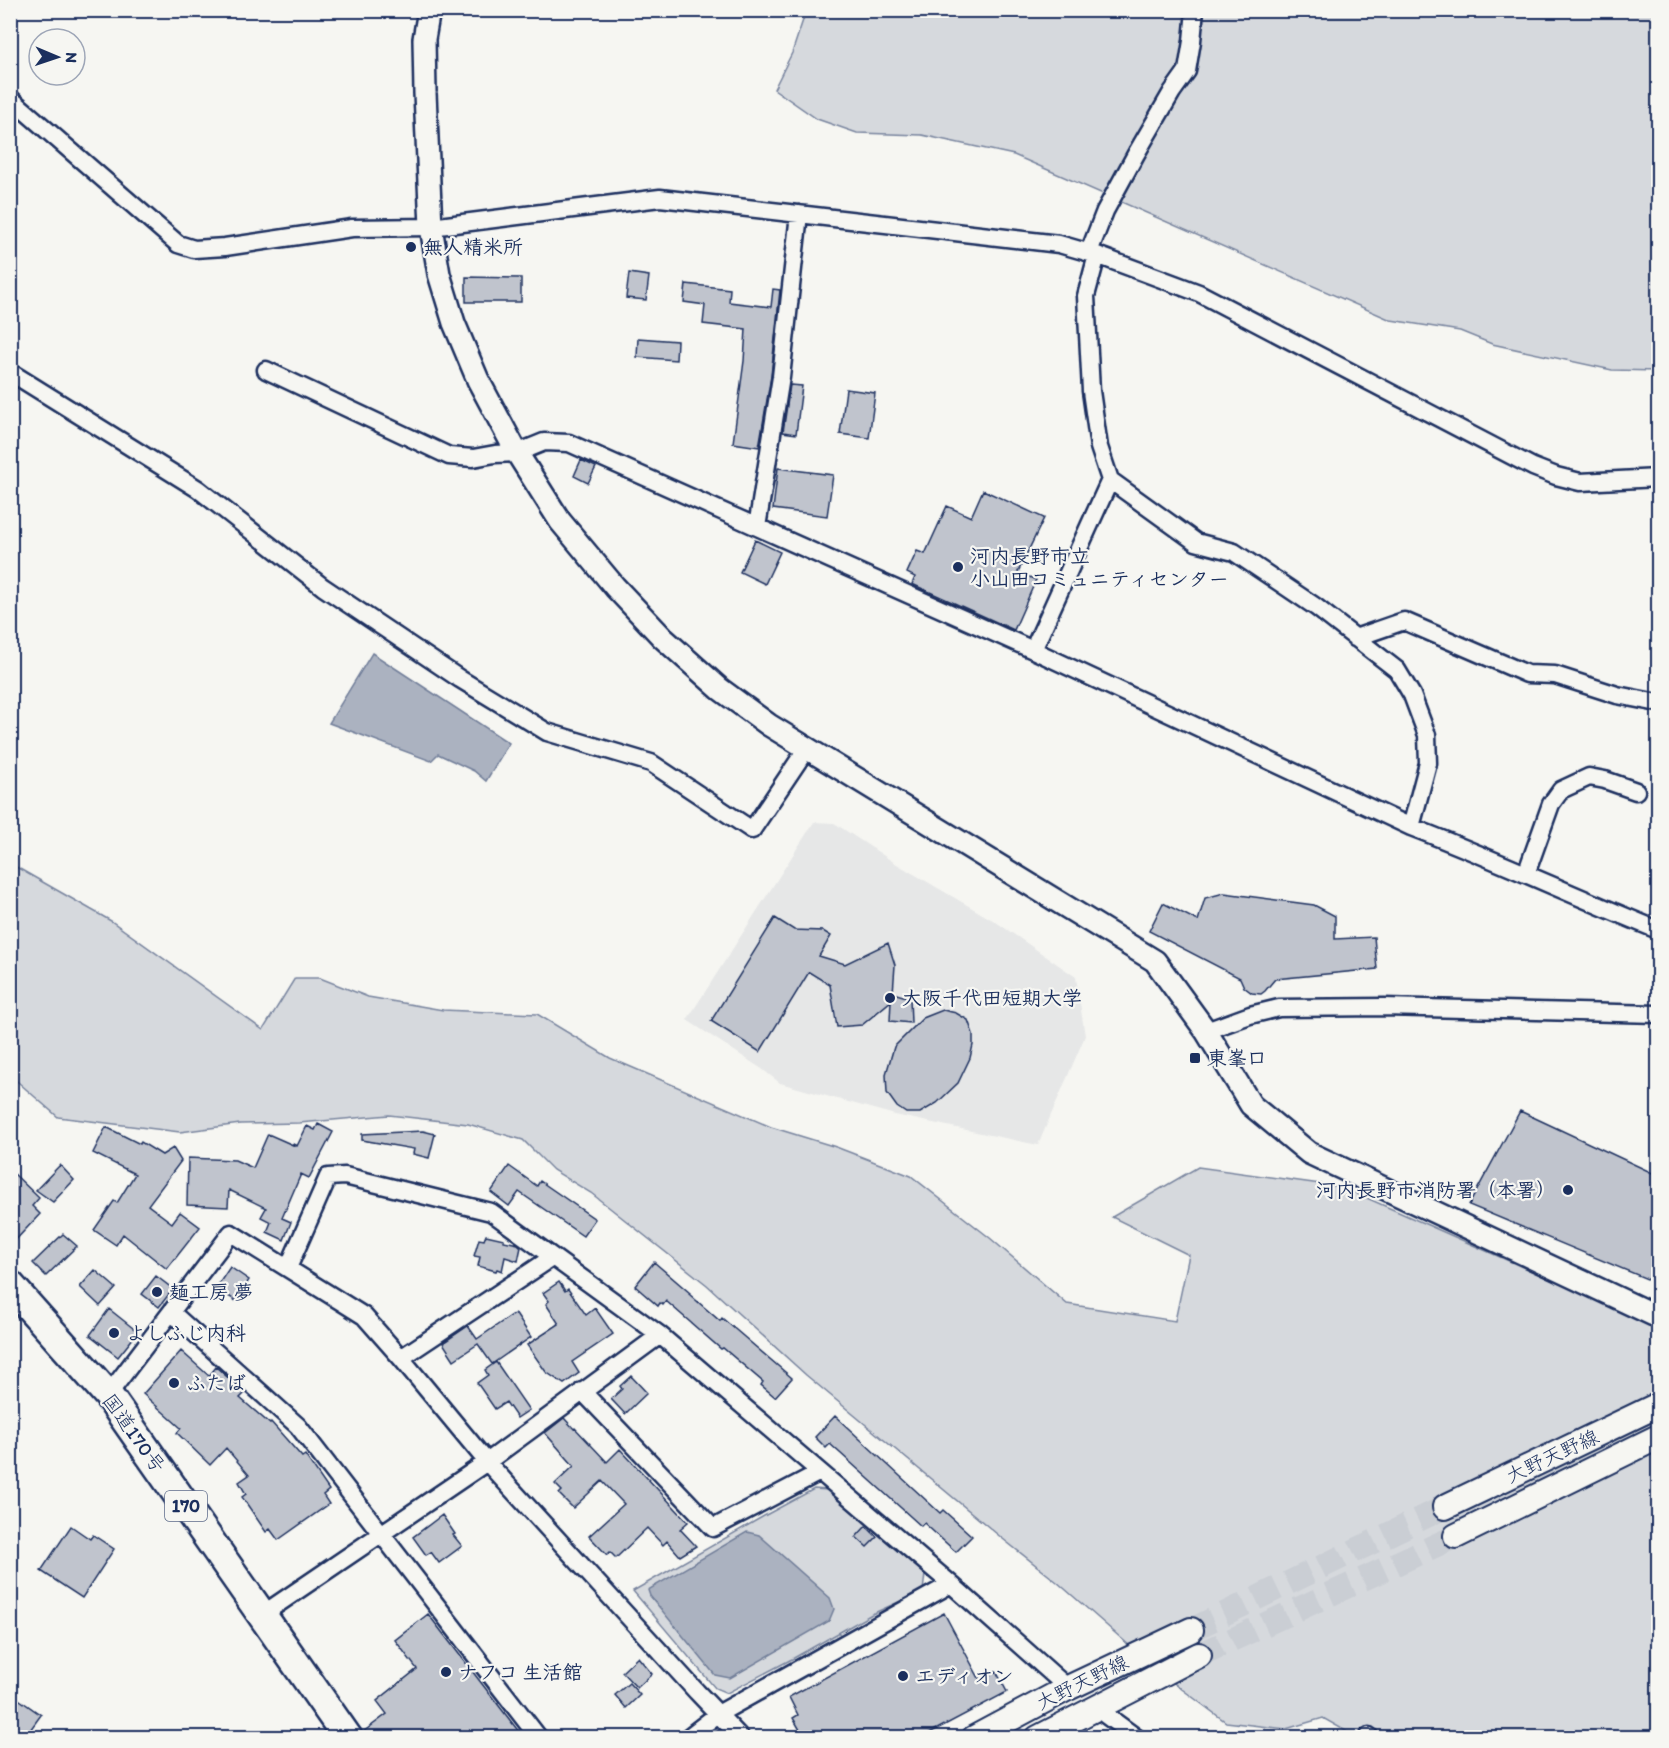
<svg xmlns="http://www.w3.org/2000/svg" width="1669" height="1748" font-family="Itim,'Klee One',sans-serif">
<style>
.built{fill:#e6e7e7}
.green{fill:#d6d9dd;stroke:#78849e;stroke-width:1.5}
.water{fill:#abb2c0;stroke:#717e99;stroke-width:1.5}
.building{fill:#c0c4cd;stroke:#1b2f5e;stroke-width:1.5}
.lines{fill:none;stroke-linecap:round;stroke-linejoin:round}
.secondary-tunnel{stroke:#caced4;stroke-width:24;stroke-dasharray:24 12;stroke-linecap:butt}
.minor-casing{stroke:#1b2f5e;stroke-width:21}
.tertiary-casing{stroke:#1b2f5e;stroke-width:26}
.secondary-casing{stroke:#1b2f5e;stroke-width:28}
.trunk-casing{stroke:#1b2f5e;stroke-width:33}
.minor{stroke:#f6f6f2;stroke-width:16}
.tertiary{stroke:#f6f6f2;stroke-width:21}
.secondary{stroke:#f6f6f2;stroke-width:24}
.trunk{stroke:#f6f6f2;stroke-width:28}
.poi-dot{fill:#1b2f5e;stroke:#f6f6f2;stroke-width:2}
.labels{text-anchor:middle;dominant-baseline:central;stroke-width:4.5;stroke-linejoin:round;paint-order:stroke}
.shield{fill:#f6f6f2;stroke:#5d6b8a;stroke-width:1.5}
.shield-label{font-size:18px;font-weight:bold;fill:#1b2f5e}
.poi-label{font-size:20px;font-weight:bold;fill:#1b2f5e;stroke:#f6f6f2;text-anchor:start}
.street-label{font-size:20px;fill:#1b2f5e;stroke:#f6f6f2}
</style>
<rect width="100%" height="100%" fill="#f6f6f2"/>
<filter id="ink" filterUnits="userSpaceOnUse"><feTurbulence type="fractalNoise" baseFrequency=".0167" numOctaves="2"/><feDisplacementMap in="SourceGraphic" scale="12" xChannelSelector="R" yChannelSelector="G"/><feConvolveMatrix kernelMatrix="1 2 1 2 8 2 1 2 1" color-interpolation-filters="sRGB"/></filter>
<g filter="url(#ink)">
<!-- built -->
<path class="built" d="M814 822 834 823 895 863 996 922 1076 977 1085 1036 1038 1145 895 1115 780 1083 762 1069 687 1020Z"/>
<!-- green -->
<path class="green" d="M806 11H1658V371L1612 370 1492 344 1460 331 1391 320 1014 155 922 135 857 133 817 119 774 89 792 53Z
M11 864 111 921 263 1030 295 978H320L368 997 443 1010 537 1014 610 1058 771 1127 836 1147 911 1176 990 1238 1067 1304 1175 1321 1189 1255 1112 1217 1198 1167 1342 1187 1554 1281 1658 1326V1737L1358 1738 1323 1718 1286 1729 1226 1722 1163 1675 1057 1582 1003 1539 806 1375 707 1285 591 1193 553 1170 523 1140 468 1124 389 1115 299 1123 240 1124 180 1132 58 1117 11 1076Z
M814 1489 828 1490 925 1574 923 1591 872 1614 792 1659 727 1693 715 1688 633 1591 764 1516Z"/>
<!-- water -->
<path class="water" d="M372 653 509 743 486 781 474 771 438 754 431 761 329 723Z
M747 1532 759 1535 830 1598 834 1609 829 1621 730 1678 715 1675 650 1596 648 1590Z"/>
<!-- building -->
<path class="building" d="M629 273 649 276 646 300 626 298Z
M466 277 521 278V302H466Z
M686 284 730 289 729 302 771 307 773 289 780 290 771 376 759 447 733 443 744 361 746 329 703 324 705 305 684 302Z
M638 338 677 341 676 360 637 357Z
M790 385 802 386 796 434 783 432Z
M846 389 875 393 869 438 840 434Z
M581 460 596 467 588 483 574 476Z
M778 468 833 475 827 516 773 509Z
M983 490 1044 518 1018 572 1036 580 1014 630 912 584 915 577 907 573 917 551 925 554 947 506 971 517Z
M755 540 780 552 765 584 740 572Z
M1224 893 1314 905 1335 916V939L1374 937 1377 969 1275 979 1265 991 1261 994 1252 993 1244 987 1240 978 1149 931 1163 903 1198 921 1205 898Z
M775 918 794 930 823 931 831 936 819 956 845 964 888 943 895 965 893 993 910 998 911 1023 890 1021 891 1001 862 1025 837 1027 830 985 809 972 760 1052 711 1021Z
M943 1010 956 1013 968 1020 973 1034V1045L970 1058 958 1083 937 1103 920 1113H906L897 1107 887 1093 886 1074 894 1047 923 1018Z
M1520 1111 1659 1176V1284L1469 1205Z
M318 1124 333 1132 309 1178 301 1174 282 1218 291 1222 284 1240 267 1232 271 1222 261 1217 266 1208 229 1190 228 1207 187 1205 188 1158 235 1160 253 1168 268 1134 293 1145V1144L297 1146 307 1126 315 1130Z
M106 1127 140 1144 141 1142 162 1155 173 1148 181 1161 148 1205 172 1223 180 1212 200 1227 167 1269 123 1234 116 1245 94 1230 114 1201 117 1203 135 1174 93 1153Z
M423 1131 435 1134 429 1158 413 1154 414 1149 362 1140V1134Z
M60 1165 74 1180 53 1202 36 1190Z
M509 1166 537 1186 540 1181 595 1219 583 1236 519 1192 509 1206 491 1192Z
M10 1170 39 1198 32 1206 40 1214 10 1246Z
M63 1234 77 1246 46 1276 33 1263Z
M486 1235 504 1239V1241L518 1244 521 1247 518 1261 505 1257 502 1271 497 1269 496 1271 478 1266 480 1257 474 1256 479 1239 484 1240Z
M654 1262 690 1293 689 1294 720 1321 722 1318 792 1378 775 1397 761 1385 763 1382 723 1348 721 1349 666 1301 663 1305 660 1303 658 1306 635 1286Z
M230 1267 249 1280 236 1301 216 1288Z
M95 1270 116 1288 100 1306 80 1287Z
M156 1276 173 1289 159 1307 142 1294Z
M559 1282 565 1291 568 1289 586 1315 595 1308 613 1334 572 1362 579 1373 564 1384 546 1372 527 1345 559 1324 546 1304 549 1301 543 1293Z
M109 1309 138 1332 118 1357 90 1335Z
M515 1313 531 1337 492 1364 478 1344 454 1360 443 1343 468 1326 477 1339Z
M181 1351 209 1376 216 1367 245 1393 240 1398 270 1424 271 1422 302 1457 305 1455 329 1490 323 1495 329 1504 278 1540 270 1529 266 1532 242 1497 246 1494 239 1482 249 1475 226 1448 210 1465 177 1433 181 1428 143 1394Z
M496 1362 529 1410 517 1418 506 1402 495 1409 477 1383 488 1375 485 1370Z
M631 1376 647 1393 625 1414 611 1399 622 1389 620 1386Z
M835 1416 940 1513 943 1510 972 1536 956 1552 924 1523 921 1526 830 1444 826 1448 815 1437Z
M564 1418 574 1429 575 1428 607 1462 620 1449 688 1522 680 1529 696 1546 680 1556 667 1541 663 1545 647 1528 616 1558 610 1552 607 1555 589 1536 624 1504 602 1481 573 1508 559 1494 562 1491 555 1484 574 1466 545 1433Z
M442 1515 455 1534 453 1535 462 1546 439 1563 431 1552 426 1555 413 1537Z
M71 1526 90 1539 93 1535 114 1549 82 1598 41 1571Z
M866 1526 877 1537 867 1547 856 1537Z
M944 1613 980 1680 996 1671 1007 1692 922 1737H804L793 1718 798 1715 789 1697Z
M428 1614 523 1737H364L363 1732 387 1714 377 1701 417 1669 395 1640Z
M638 1657 652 1674 637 1688 622 1672Z
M629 1683 640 1695 626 1708 615 1695Z
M10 1693 41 1715 25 1737H10Z"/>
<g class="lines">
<!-- secondary-tunnel -->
<path class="secondary-tunnel" d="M1191 1630 1445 1507
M1199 1655 1456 1536"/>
<defs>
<path id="minor" d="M10 98 178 244 194 249 225 247 352 228 431 227 660 198 1059 244 1097 255 1199 293 1533 467 1556 476 1580 482 1658 478
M1089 252 1105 211 1136 154 1172 92 1187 71 1192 41 1195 10
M1097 255 1086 296 1091 391 1099 447 1110 480 1196 542 1234 552 1316 607 1397 670 1412 695 1427 735 1428 763 1411 827
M266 370 449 456 473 458 495 454 517 453 544 442 569 443 1033 650 1411 827C1495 859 1576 897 1658 930
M10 372 198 489 323 587 460 679 547 732 651 763 752 830 807 748
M757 527 781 377 799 214
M1355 638 1404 621 1527 674 1555 675 1617 695 1658 703
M1033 650 1110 480
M1526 874 1551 804 1561 790 1589 777 1605 780 1636 791
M1206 1031 1250 1015 1279 1008 1384 1007 1658 1014
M288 1268 328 1177 345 1176 491 1212 660 1335 951 1584 1068 1688
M171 1312 298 1426 539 1738
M401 1358 553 1257
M582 1391 713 1528 820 1472
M108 1395 231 1233 364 1316 401 1358 487 1462 697 1692 741 1738
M263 1614 487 1462 660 1335
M1096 1708 1137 1738
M1369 1736V1738
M687 1738 718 1714 951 1584"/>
<path id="tertiary" d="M429 10 424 39 425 93 431 227 439 274 454 323 478 380 517 453 560 521 615 587 663 638 720 689 769 725 1155 961 1206 1031 1251 1105 1309 1153 1658 1317"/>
<path id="secondary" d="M1445 1507 1658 1405
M1456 1536 1658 1437
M974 1738 1068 1688 1191 1630
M1038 1738 1199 1655"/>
<path id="trunk" d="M10 1285 108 1395 348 1738"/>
</defs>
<!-- minor casing -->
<use href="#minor" class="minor-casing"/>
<!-- tertiary casing -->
<use href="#tertiary" class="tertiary-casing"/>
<!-- secondary casing -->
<use href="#secondary" class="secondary-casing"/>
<!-- trunk casing -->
<use href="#trunk" class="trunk-casing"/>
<!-- minor -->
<use href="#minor" class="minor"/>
<!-- tertiary -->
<use href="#tertiary" class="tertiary"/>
<!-- secondary -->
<use href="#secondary" class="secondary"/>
<!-- trunk -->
<use href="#trunk" class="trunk"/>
</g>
</g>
<!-- markers -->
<g class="poi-dot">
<circle cx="411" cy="247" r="6"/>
<circle cx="958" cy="567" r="6"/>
<circle cx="890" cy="998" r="6"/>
<rect x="1189" y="1052" width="12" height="12" rx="3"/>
<circle cx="1568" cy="1190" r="6"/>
<circle cx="157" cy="1292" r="6"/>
<circle cx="114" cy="1333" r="6"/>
<circle cx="174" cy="1383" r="6"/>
<circle cx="446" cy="1672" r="6"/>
<circle cx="903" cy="1676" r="6"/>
</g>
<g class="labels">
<!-- shield labels -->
<rect class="shield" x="165" y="1491" width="42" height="30" rx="4.5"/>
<g class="shield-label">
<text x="186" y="1506">170</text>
</g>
<!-- poi labels -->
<g class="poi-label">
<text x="423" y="247">無人精米所</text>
<text x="970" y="556">河内長野市立<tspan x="970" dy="23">小山田コミュニティセンター</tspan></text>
<text x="902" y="998">大阪千代田短期大学</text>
<text x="1207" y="1058">東峯口</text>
<text x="1556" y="1190" text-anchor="end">河内長野市消防署（本署）</text>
<text x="169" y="1292">麺工房 夢</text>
<text x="126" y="1333">よしふじ内科</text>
<text x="186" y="1383">ふたば</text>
<text x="458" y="1672">ナフコ 生活館</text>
<text x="915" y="1676">エディオン</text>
</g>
<!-- street labels -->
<g class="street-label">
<text transform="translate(134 1433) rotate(54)">国道170号</text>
<text transform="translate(1552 1456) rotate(-25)">大野天野線</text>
<text transform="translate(1082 1682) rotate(-26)">大野天野線</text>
</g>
</g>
<!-- margin -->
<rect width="1669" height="1748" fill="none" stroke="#f6f6f2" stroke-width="36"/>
<rect x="18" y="18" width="1633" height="1712" fill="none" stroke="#1b2f5e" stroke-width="2" filter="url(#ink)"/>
<!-- north arrow -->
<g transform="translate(57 57) rotate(92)"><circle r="28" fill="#f6f6f2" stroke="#9ea6b7" stroke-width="1.5"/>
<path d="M0-4.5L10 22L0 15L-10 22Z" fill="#1b2f5e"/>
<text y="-9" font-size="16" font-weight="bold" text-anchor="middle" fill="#1b2f5e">N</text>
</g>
</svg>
